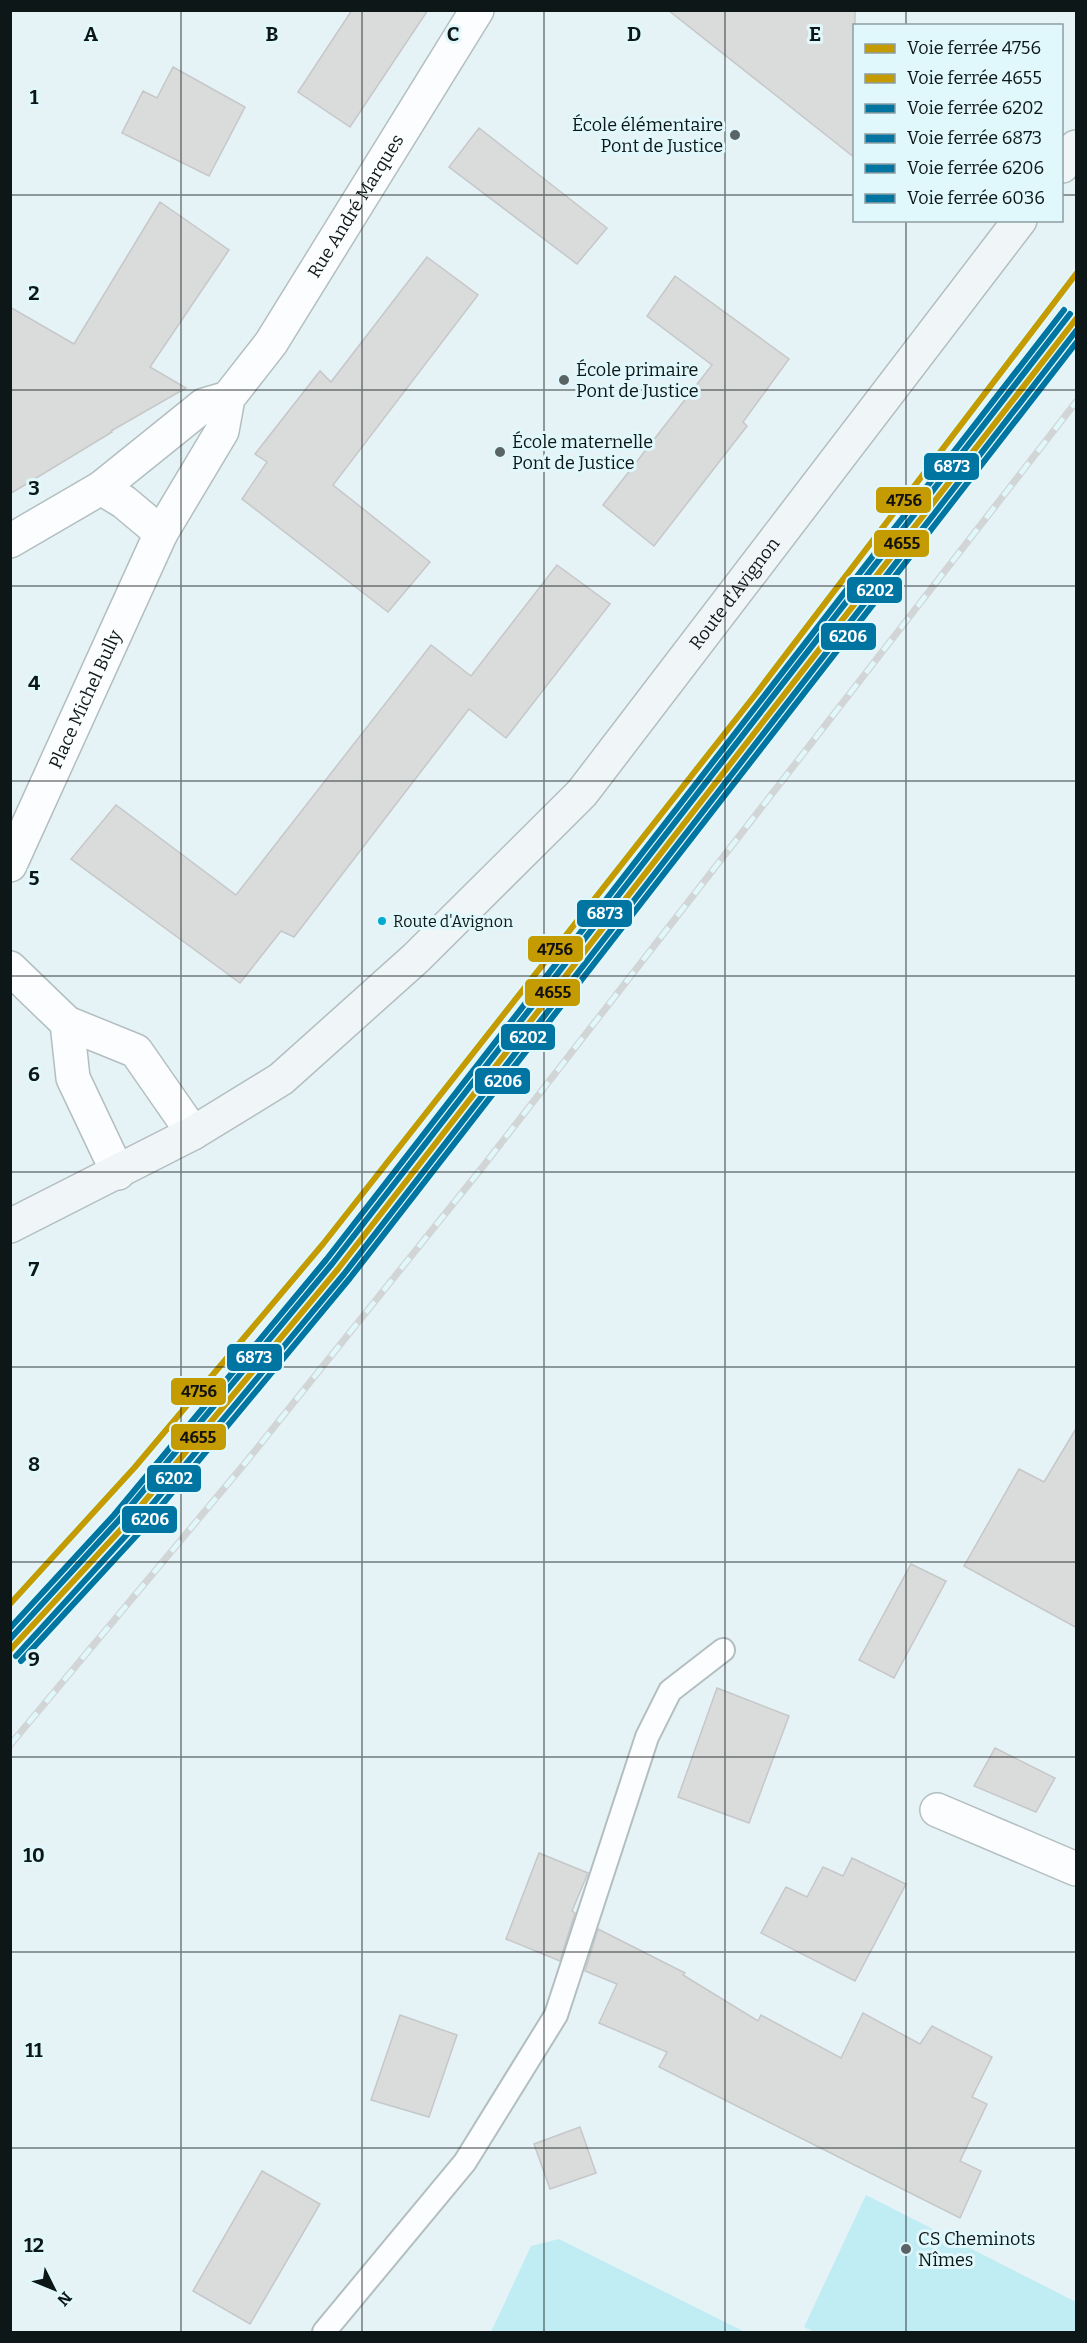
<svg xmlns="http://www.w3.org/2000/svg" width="1087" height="2343" font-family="Bitter,serif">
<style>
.green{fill:#c0ecf4}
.building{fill:#dadcdc;stroke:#c6c7c8;stroke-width:1.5}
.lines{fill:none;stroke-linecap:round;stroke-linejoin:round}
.service-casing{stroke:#b3bec0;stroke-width:26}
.minor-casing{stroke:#b3bec0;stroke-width:36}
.secondary-casing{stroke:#b3bec0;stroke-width:36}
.service{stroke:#fbfdfe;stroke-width:22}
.minor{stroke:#fbfdfe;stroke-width:33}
.secondary{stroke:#f0f6f7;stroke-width:33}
.rail-casing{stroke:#d2d5d6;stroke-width:7}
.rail{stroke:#e0f8fc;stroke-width:4.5;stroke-dasharray:14;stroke-linecap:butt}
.rail-1-casing{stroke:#e0f8fc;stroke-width:10}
.rail-2-casing{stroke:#e0f8fc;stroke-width:10}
.rail-3-casing{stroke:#e0f8fc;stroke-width:10}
.rail-4-casing{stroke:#e0f8fc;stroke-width:10}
.rail-5-casing{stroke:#e0f8fc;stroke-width:10}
.rail-6-casing{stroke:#e0f8fc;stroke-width:10}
.rail-1{stroke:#c49c02;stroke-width:6}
.rail-2{stroke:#c49c02;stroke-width:6}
.rail-3{stroke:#0075a1;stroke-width:6}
.rail-4{stroke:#0075a1;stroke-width:6}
.rail-5{stroke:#0075a1;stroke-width:6}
.rail-6{stroke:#0075a1;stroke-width:6}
.grid{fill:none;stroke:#0e1718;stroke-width:1.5;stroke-opacity:0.55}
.poi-dot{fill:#5a6466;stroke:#e0f8fc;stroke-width:2}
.bus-dot{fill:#00a9ce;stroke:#e0f8fc;stroke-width:2}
.labels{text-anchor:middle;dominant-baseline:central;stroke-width:6;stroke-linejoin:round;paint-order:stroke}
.bus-label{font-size:16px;fill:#0e1718;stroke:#e0f8fc;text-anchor:start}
.poi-label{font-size:18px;fill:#0e1718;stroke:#e0f8fc;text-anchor:start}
.street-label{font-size:18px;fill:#0e1718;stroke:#e0f8fc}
.grid-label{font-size:20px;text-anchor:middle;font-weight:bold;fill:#0e1718;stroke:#e0f8fc;stroke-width:6;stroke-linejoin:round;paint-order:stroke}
.line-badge{stroke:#e0f8fc;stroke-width:2}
.badge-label{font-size:16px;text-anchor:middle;font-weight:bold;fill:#fff}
.pale-badge-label{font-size:16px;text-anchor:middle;font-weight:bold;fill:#111}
</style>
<rect width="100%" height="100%" fill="#e6f3f6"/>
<!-- green -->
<path class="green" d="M866 2195 1076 2302V2332H814L804 2327Z
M559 2239 745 2332H491L531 2246Z"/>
<!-- building -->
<path class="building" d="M352 10H428L350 127 298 92Z
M668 10H855V158Z
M173 67 245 107 209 176 122 133 143 91 157 98Z
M479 128 607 228 577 264 449 167Z
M160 202 229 250 150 367 186 388 111 431 112 432 10 494V307L74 344Z
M427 257 478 295 333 485 430 562 388 612 242 499 267 462 255 454 320 371 331 382Z
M675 276 789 359 743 422 747 426 654 546 603 505 712 365 647 316Z
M557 565 610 604 506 738 469 709 294 937 281 931 240 983 71 859 116 805 236 895 431 645 471 676Z
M1077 1427V1628L964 1566 1019 1469 1044 1482Z
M911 1564 946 1581 894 1678 859 1660Z
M717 1688 789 1716 749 1823 678 1797Z
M995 1748 1055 1778 1036 1812 974 1786Z
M539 1853 588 1873 572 1911 575 1913 560 1961 506 1939Z
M852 1858 906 1884 855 1981 761 1933 786 1887 807 1897 823 1867 843 1876Z
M598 1929 685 1973 683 1975 758 2021 761 2015 841 2058 863 2013 920 2044 932 2026 992 2057 972 2097 987 2104 960 2161 981 2171 960 2218 659 2067 667 2052 599 2023 617 1984 585 1971Z
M400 2015 457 2035 429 2117 371 2100Z
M580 2127 596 2173 550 2189 534 2144Z
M262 2171 320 2204 250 2324 193 2291Z"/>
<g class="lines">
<defs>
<path id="service" d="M324 2332 465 2162 556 2015 647 1737 670 1691 723 1650"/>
<g id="minor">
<path d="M101 488 124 502 161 533"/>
<path d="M10 541 101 488 204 405 228 398"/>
<path id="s1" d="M10 865 161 533 222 431 228 398 271 343 477 10"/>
<path d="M10 968 67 1023 136 1051 193 1133"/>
<path d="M67 1023 73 1078 118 1173"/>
<path d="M937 1810 1076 1869"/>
</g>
<g id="secondary">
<path d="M1062 166 1076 147"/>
<path id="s2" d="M10 1226 193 1133 281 1079 416 958 582 793 1020 220"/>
</g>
</defs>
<!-- service casing -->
<use href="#service" class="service-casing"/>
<!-- minor casing -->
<use href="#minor" class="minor-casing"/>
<!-- secondary casing -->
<use href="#secondary" class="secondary-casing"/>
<!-- service -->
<use href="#service" class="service"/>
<!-- minor -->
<use href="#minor" class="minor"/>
<!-- secondary -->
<use href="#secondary" class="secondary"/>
<defs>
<path id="rail" d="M10 1745 246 1462 481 1169 1076 402"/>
</defs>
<!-- rail casing -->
<use href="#rail" class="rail-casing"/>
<!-- rail -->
<use href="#rail" class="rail"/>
<defs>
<path id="rail-1" d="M10 1604 135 1467 323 1244 755 695 1076 274"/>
<path id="rail-2" d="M10 1650 125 1525 338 1269 1076 319"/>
<path id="rail-3" d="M16 1656 131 1530 344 1274 1076 331"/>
<path id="rail-4" d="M10 1639 119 1520 332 1264 1070 314"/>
<path id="rail-5" d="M21 1661 137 1535 350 1278 1076 343"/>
<path id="rail-6" d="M10 1628 114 1515 326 1260 1064 310"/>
</defs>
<!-- rail-1 casing -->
<use href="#rail-1" class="rail-1-casing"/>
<!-- rail-2 casing -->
<use href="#rail-2" class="rail-2-casing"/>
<!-- rail-3 casing -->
<use href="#rail-3" class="rail-3-casing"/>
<!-- rail-4 casing -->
<use href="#rail-4" class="rail-4-casing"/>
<!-- rail-5 casing -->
<use href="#rail-5" class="rail-5-casing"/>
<!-- rail-6 casing -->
<use href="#rail-6" class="rail-6-casing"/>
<!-- rail-1 -->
<use href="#rail-1" class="rail-1"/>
<!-- rail-2 -->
<use href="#rail-2" class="rail-2"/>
<!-- rail-3 -->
<use href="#rail-3" class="rail-3"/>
<!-- rail-4 -->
<use href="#rail-4" class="rail-4"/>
<!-- rail-5 -->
<use href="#rail-5" class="rail-5"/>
<!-- rail-6 -->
<use href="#rail-6" class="rail-6"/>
</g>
<!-- grid -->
<path class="grid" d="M181 10V2332M362 10V2332M544 10V2332M725 10V2332M906 10V26M10 195H854M1062 195H1076M906 220V2332M10 390H1076M10 586H1076M10 781H1076M10 976H1076M10 1172H1076M10 1367H1076M10 1562H1076M10 1757H1076M10 1952H1076M10 2148H1076"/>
<!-- markers -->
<g class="poi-dot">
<circle cx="735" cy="135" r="6"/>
<circle cx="564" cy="380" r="6"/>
<circle cx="500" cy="452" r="6"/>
<circle cx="906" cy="2249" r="6"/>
</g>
<circle class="bus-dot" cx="382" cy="921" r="5"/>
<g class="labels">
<!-- bus labels -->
<g class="bus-label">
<text x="393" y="921">Route d'Avignon</text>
</g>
<!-- poi labels -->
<g class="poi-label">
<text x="723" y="125" text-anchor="end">École élémentaire<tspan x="723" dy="21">Pont de Justice</tspan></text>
<text x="576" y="370">École primaire<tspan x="576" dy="21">Pont de Justice</tspan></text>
<text x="512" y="442">École maternelle<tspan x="512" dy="21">Pont de Justice</tspan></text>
<text x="918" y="2239">CS Cheminots<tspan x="918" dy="21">Nîmes</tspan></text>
</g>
<!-- street labels -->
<g class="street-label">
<text stroke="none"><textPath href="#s1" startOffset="748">Rue André Marques</textPath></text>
<text stroke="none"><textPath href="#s2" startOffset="975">Route d'Avignon</textPath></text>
<text stroke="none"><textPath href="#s1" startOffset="182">Place Michel Bully</textPath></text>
</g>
</g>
<g class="grid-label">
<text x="91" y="41">A</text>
<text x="272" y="41">B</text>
<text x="453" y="41">C</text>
<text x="634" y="41">D</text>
<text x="815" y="41">E</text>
<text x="34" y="104">1</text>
<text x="34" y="300">2</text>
<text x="34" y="495">3</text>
<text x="34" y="690">4</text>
<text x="34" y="885">5</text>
<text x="34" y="1081">6</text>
<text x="34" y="1276">7</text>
<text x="34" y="1471">8</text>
<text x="34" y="1666">9</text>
<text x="34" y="1862">10</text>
<text x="34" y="2057">11</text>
<text x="34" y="2252">12</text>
</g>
<g class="line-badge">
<rect x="923" y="452" width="57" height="29" rx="6" fill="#0075a1"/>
<rect x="875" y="486" width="57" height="28" rx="6" fill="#c49c02"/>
<rect x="873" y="529" width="57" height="29" rx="6" fill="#c49c02"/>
<rect x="846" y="576" width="57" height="28" rx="6" fill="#0075a1"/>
<rect x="820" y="622" width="57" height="29" rx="6" fill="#0075a1"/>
<rect x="576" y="899" width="57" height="29" rx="6" fill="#0075a1"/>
<rect x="527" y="935" width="57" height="28" rx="6" fill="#c49c02"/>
<rect x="524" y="978" width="57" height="29" rx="6" fill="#c49c02"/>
<rect x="500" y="1023" width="56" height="28" rx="6" fill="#0075a1"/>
<rect x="474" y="1067" width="57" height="28" rx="6" fill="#0075a1"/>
<rect x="226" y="1343" width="57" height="29" rx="6" fill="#0075a1"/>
<rect x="170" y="1377" width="57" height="29" rx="6" fill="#c49c02"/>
<rect x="170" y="1423" width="57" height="28" rx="6" fill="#c49c02"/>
<rect x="146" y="1464" width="56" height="29" rx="6" fill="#0075a1"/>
<rect x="121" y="1505" width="57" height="29" rx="6" fill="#0075a1"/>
</g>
<g class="badge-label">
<text x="952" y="472">6873</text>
<text x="875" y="596">6202</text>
<text x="848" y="642">6206</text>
<text x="605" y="919">6873</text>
<text x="528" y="1043">6202</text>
<text x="503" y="1087">6206</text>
<text x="254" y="1363">6873</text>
<text x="174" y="1484">6202</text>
<text x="150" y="1525">6206</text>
</g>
<g class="pale-badge-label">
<text x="904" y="506">4756</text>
<text x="902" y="549">4655</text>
<text x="555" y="955">4756</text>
<text x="553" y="998">4655</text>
<text x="199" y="1397">4756</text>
<text x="198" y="1443">4655</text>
</g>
<!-- border -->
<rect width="1087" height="2343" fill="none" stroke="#0e1718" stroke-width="24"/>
<!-- legend -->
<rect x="853" y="24" width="210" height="198" fill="#e0f8fc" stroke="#8c9ea1" stroke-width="1.5"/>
<rect x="865" y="44" width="30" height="9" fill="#c49c02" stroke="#8c9ea1" stroke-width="1.5"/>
<text x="907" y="54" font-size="18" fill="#0e1718">Voie ferrée 4756</text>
<rect x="865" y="74" width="30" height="9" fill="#c49c02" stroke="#8c9ea1" stroke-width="1.5"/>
<text x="907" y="84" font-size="18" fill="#0e1718">Voie ferrée 4655</text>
<rect x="865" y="104" width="30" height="9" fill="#0075a1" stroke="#8c9ea1" stroke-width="1.5"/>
<text x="907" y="114" font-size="18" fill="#0e1718">Voie ferrée 6202</text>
<rect x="865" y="134" width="30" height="9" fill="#0075a1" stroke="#8c9ea1" stroke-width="1.5"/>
<text x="907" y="144" font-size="18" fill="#0e1718">Voie ferrée 6873</text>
<rect x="865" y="164" width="30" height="9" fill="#0075a1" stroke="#8c9ea1" stroke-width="1.5"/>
<text x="907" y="174" font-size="18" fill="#0e1718">Voie ferrée 6206</text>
<rect x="865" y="194" width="30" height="9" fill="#0075a1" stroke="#8c9ea1" stroke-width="1.5"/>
<text x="907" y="204" font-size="18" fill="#0e1718">Voie ferrée 6036</text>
<!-- north arrow -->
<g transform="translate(54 2289) rotate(133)" stroke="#e0f8fc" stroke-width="4.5" paint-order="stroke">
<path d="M0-4.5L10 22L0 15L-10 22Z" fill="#0e1718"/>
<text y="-9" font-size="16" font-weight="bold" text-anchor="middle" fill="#0e1718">N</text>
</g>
</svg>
